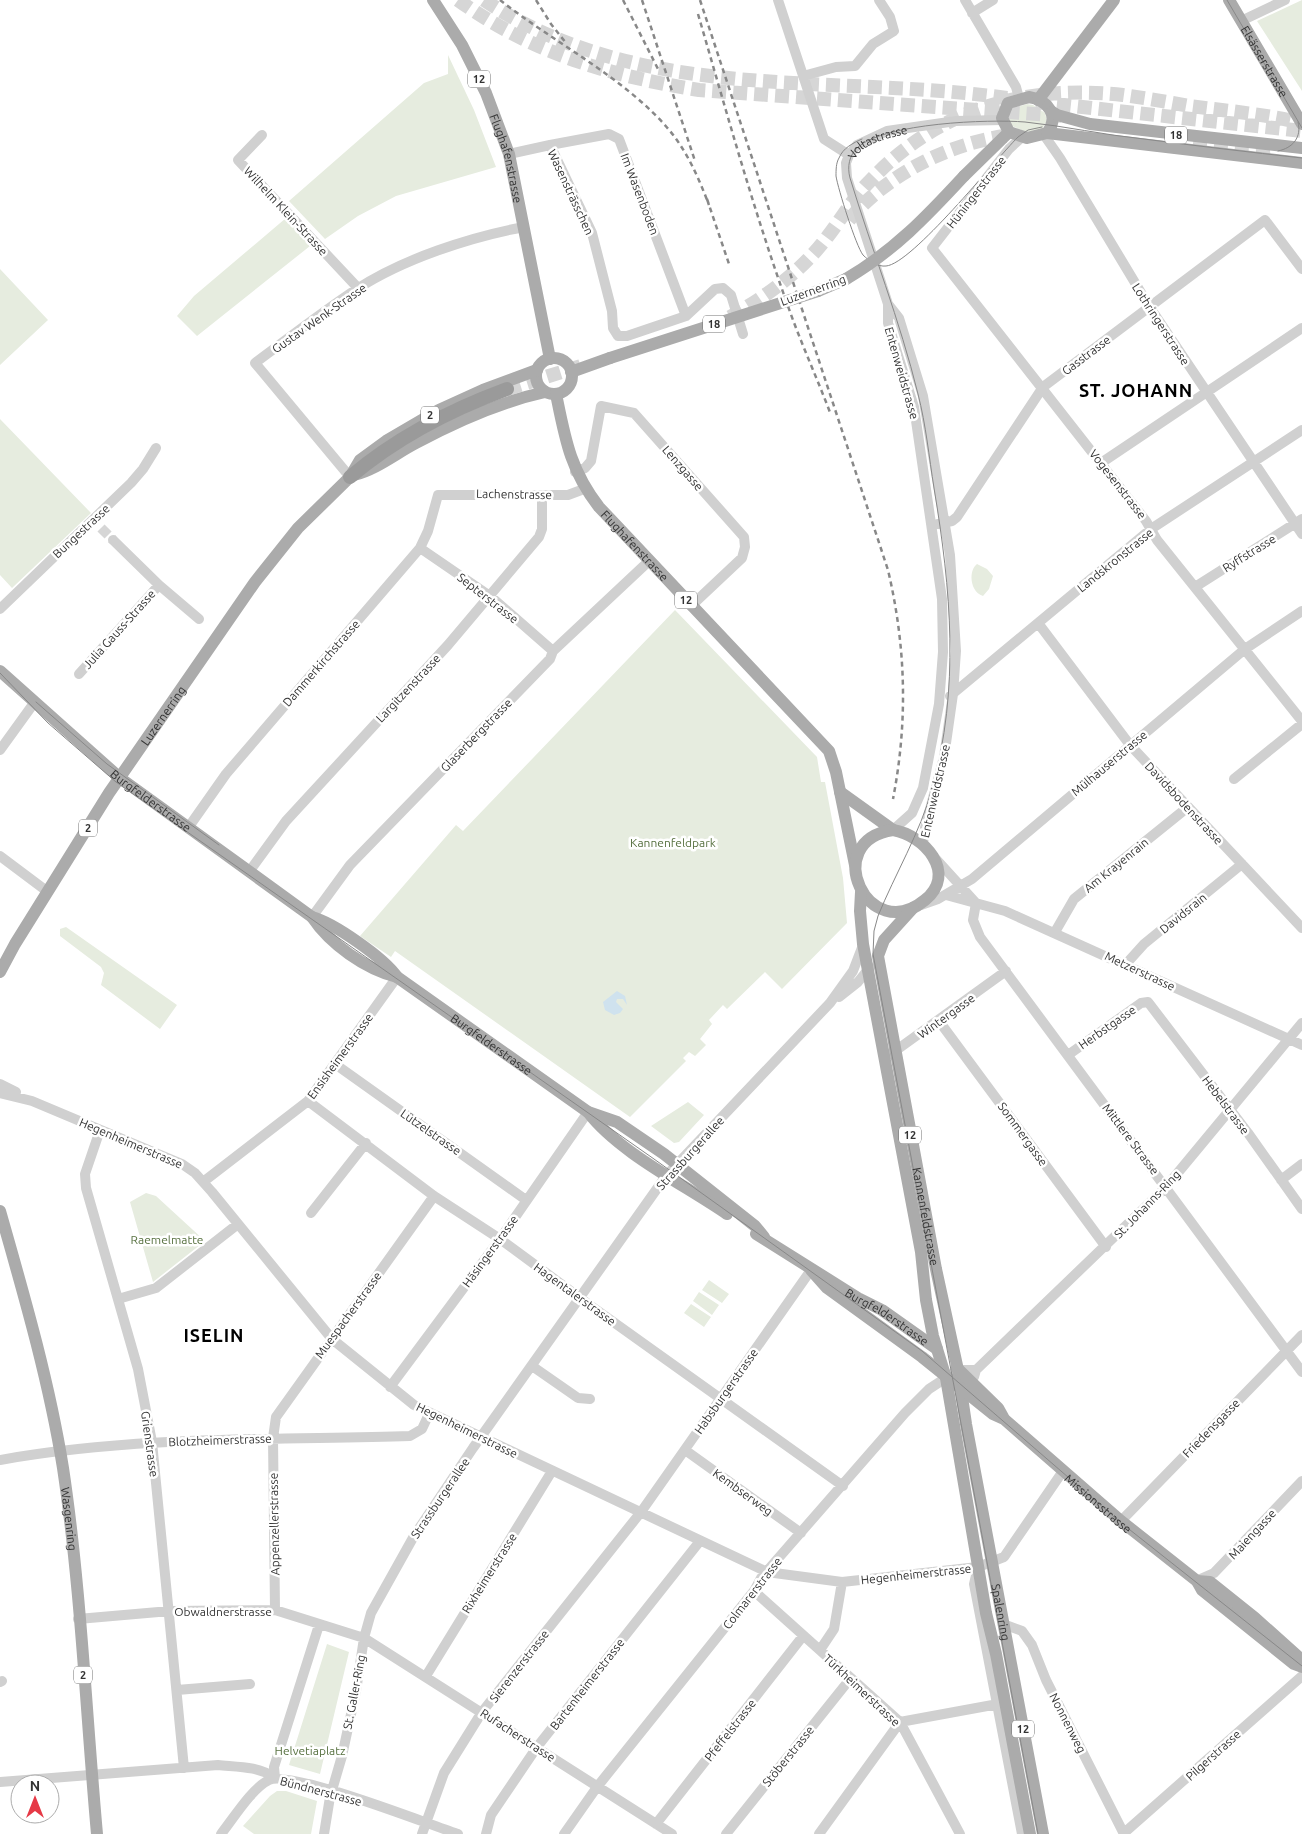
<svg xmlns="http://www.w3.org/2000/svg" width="1302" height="1834" font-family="Ubuntu,sans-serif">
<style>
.green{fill:#e6ecdf}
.water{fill:#cfe2ee}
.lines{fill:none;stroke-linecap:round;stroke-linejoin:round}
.minor-tunnel{stroke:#d6d6d6;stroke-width:10;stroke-dasharray:10 5;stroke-linecap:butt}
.highway-tunnel{stroke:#d6d6d6;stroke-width:14;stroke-dasharray:14 7;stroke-linecap:butt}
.minor{stroke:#d0d0d0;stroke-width:10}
.major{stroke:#ababab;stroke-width:12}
.highway{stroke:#9a9a9a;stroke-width:14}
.tram{stroke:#888;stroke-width:1}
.rail{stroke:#888;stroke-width:2.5;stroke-dasharray:5 4;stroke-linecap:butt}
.major-bridge{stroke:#ababab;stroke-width:12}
.labels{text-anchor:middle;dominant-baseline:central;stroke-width:5;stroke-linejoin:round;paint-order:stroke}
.shield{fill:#fff;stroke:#707070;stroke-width:1}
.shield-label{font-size:11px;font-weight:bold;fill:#333}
.street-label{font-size:12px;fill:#333;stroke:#fff}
.park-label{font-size:12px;fill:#56703f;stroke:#fff}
.district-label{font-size:18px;font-weight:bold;letter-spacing:1px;fill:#000;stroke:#fff}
</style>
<rect width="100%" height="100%" fill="#fff"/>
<!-- green -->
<path class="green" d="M1302 0V91L1257 21Z
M448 55 474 110 496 167 396 196 358 216 325 239 289 201 424 83 448 74Z
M1027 104 1033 105 1045 113 1047 121 1042 129 1026 132 1012 126 1009 119 1011 109Z
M286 218 310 246 197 336 177 316 194 296Z
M0 269 48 320 0 365Z
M0 419 91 513 12 588 0 575Z
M977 564 987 569 993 576 989 589 983 596C970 592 968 571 977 564Z
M675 610 817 757 821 782H825L843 878 847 923 782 989 765 972 727 1009 723 1005 709 1020 712 1024 700 1039 706 1045 695 1056 689 1052 683 1058 686 1061 630 1117 395 951 391 957 360 936 456 825 463 831Z
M66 927 177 1005 160 1029 101 985 104 973 101 967 60 936V929Z
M688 1102 704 1115 679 1142 674 1143 651 1126Z
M146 1193 156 1196 205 1241 153 1282 130 1202Z
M709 1280 729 1294 722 1303 702 1290Z
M699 1292 719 1305 712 1315 693 1301Z
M691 1304 711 1317 704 1327 684 1313Z
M327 1644 349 1652 320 1774 289 1765Z
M277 1791H286L317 1801 311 1834H254L243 1826 270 1796Z"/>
<!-- water -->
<path class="water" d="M617 991 625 996 627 1005 623 999H617L616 1002 623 1009 620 1013 614 1015 605 1010 603 1002Z"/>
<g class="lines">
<!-- minor-tunnel -->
<path class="minor-tunnel" d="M101 528 113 540"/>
<!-- highway-tunnel -->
<path class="highway-tunnel" d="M458 0C532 53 610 76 699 90L1063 116
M484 0C642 105 829 73 1007 98
M1036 102 1302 131
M1193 144 1252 149 1274 147
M849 220C888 173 952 142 1012 135
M730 317C767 296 802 271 828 236 842 218 853 198 869 182 937 109 1026 84 1123 95 1145 98 1168 102 1190 106 1227 111 1265 114 1302 123
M507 389 581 366"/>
<!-- minor -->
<path class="minor" d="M778 0 824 139 849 155
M965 0 1016 87 1019 98
M972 13 993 0
M1241 21 1285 0
M803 76 836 67 855 66 873 44 894 31 890 17 879 0
M262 135 238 160 358 288
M1044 135 1060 158 1149 306 1302 534
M1021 138 1009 149 932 248 1146 521 1157 540 1302 721
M550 145 609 134 619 139 686 316
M509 154 550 145 592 233 612 311 613 328 618 336H627L686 316 715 289 723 288 731 295 743 334
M888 304V323L914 407 942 599 943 652 939 704 923 788 912 813 893 830
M1101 463 1302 328
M575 472 585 468 591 461 601 406 634 413 744 537 745 547 742 558 691 606
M350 477 255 363C289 338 322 312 357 289 403 259 470 237 524 227
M938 524 952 521 957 517 1043 387 1265 220 1302 269
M113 540 159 585 199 619
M420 548 490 596 553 651
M1195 587 1302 519
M0 609 131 483 143 469 156 448
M1038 623 1130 745 1302 928
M79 674 159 585
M950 696 1151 529 1302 430
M0 750 34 703
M1234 779 1302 724
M188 828 226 774 420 548 428 531 438 495H568L584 489
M923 843 925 828 944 757 953 694 956 651 950 555 923 396 899 318 888 304 875 264 847 178 846 163 849 155 857 145 887 131 956 121 1002 120
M0 856 48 892
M936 859 976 903
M249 872 286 821 448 645 539 537 542 529V495
M946 895 1005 911 1302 1045
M976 903 973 920 980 937 1302 1372
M921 905 938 899 972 879 1245 649 1302 611
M312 917 350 865 550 659 553 651 649 561
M1055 932 1074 899 1188 807
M1126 964 1144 944 1242 864
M839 997 858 982 870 967
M939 1021 1106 1247
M891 1054 1006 971
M1068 1055 1141 1003 1148 1002 1248 1133 1302 1209
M335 1064 526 1200
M0 1084 16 1092
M0 1093 32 1101 182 1164 195 1173 212 1192 332 1339 414 1405 767 1572 842 1582 978 1567 1004 1557 1063 1471
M308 1101 434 1196 500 1239 591 1306 843 1486
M100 1130 85 1174 86 1188 138 1369 152 1442 184 1768
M1281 1180 1302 1164
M203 1182 308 1101 397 977
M311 1213 366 1143
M118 1299 156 1288 238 1224
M532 1366 578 1398 590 1399
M974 1377 976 1370 1166 1187 1302 1023
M390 1387 500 1239 588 1112
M685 1450 801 1533
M0 1460C135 1436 273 1440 410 1436L422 1429 429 1414
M1121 1521 1302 1335
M977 1571 974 1584 1022 1834
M1198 1580 1214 1573 1302 1481
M754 1591 900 1722 960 1834
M275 1610 273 1438 276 1417 434 1196
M78 1619 170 1611 275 1610 364 1638 672 1834
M1003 1624 1022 1631 1032 1645 1046 1680 1124 1834
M820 1650 834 1629 842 1582
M426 1676 552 1471
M0 1682 2 1681
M177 1690 250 1684
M275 1778 274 1767 319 1625
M0 1782 218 1765C238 1767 258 1766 275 1778
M656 1824 803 1636
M1124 1833 1302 1676
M221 1834C233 1819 252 1788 269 1780 291 1770 428 1824 458 1834
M324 1834 330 1797 342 1756 356 1691 364 1638 371 1613 414 1536 473 1448 666 1176 830 1003 853 971 863 945
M422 1834 444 1773 482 1712 641 1512 811 1270
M486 1834 491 1815 537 1747 700 1541
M564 1834 597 1787 754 1591 761 1578 905 1413 929 1389 958 1370H976
M726 1834 850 1679
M819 1834 900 1722 998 1704"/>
<!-- major -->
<g class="major">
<path id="s1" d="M433 0 462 45 486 93 509 154 550 359"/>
<path id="s2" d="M1229 0 1302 124"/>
<path d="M1029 97C1048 100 1060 116 1047 133L1027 138 1009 132 1002 118 1008 103Z"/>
<path d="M1038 100 1114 0"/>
<path d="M1052 112 1057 115 1090 124 1302 148"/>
<path d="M1047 133 1302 163"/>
<path d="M964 176 1009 132"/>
<path d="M818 291 846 279"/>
<circle cx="554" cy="376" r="18"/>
<path d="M571 372 610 358"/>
<path id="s3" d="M556 394C565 438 570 470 599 507L829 751 836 772 855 865"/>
<path d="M354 475C377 469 395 454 416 443 457 421 500 402 545 392"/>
<path id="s4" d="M0 671 120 778 312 917C334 923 384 958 397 977"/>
<path d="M840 792 893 830"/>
<path d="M893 830C924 835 958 873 925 900 868 947 819 841 893 830Z"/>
<path d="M861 892 860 911 863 944 921 1252 926 1300 933 1336 946 1378 986 1613 996 1654 1030 1834"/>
<path id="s5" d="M913 908 884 940 878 956 936 1269 958 1370 966 1424 1043 1834"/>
<path id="s6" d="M312 917C330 944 365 969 397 977L588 1112 617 1122 664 1154 755 1226 764 1237"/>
<path id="s7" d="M0 972 15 944 109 793 255 582 298 528 350 477 360 460 386 441 439 410 483 390 537 370"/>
<path d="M588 1112C618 1152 685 1185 727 1214"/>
<path id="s8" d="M0 1211C24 1295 49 1381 63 1468 81 1588 86 1713 97 1834"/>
<path id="s9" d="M756 1234 858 1298 882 1310 937 1349"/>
<path d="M811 1270 827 1288 922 1357 993 1414 1004 1419 1121 1521 1197 1581 1202 1590 1294 1664 1302 1667"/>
<path d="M957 1368 998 1408 1003 1417"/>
<path d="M1197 1581 1210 1582 1255 1618 1302 1660"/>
</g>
<!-- highway -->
<path class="highway" d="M350 477C396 438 450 410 507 389"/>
<!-- tram -->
<g class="tram">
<path d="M1227 0 1302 128"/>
<path d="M862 139C853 143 843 148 839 158 836 163 836 170 836 176 838 189 856 246 863 255 869 261 878 267 886 266 912 264 995 160 1018 137L1028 130 1042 127"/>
<path d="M1278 151C1293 148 1302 137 1298 122"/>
<path id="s10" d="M0 673 48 723 116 782 654 1159 922 1351 1120 1522 1302 1666"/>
<path d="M36 702 107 764 219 845"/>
<path id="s11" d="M1038 1834 873 954 874 931 878 916C895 874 920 833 932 789 960 688 951 590 934 488 929 457 926 425 918 394 900 321 872 250 850 178 847 167 849 155 858 147 886 123 988 119 1025 122 1065 126 1104 135 1144 139 1197 146 1249 152 1302 158"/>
</g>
<!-- rail -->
<path class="rail" d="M500 0C553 42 627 79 670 131 688 153 699 179 709 205
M536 0 551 24 566 43
M623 0 658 69
M642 0 695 161
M700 0 888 570C906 647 908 721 893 799
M698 14C728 117 756 219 793 320 805 352 819 383 831 415
M707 199 730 267"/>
<!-- major-bridge -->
<path class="major-bridge" d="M846 279C894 251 927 216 964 176
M610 358 818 291"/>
</g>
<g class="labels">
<!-- shield labels -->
<g class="shield">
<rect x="468" y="70.5" width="22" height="17" rx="4"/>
<rect x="1165" y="126.5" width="22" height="17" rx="4"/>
<rect x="703" y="315.5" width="22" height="17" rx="4"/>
<rect x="421" y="406.5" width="18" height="17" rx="4"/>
<rect x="675" y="591.5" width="22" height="17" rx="4"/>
<rect x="79" y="819.5" width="18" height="17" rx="4"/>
<rect x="899" y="1126.5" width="22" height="17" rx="4"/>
<rect x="74" y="1666.5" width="18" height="17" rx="4"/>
<rect x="1012" y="1720.5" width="22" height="17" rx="4"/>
</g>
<g class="shield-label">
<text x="479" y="79">12</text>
<text x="1176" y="135">18</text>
<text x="714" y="324">18</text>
<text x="430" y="415">2</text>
<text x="686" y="600">12</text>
<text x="88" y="828">2</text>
<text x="910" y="1135">12</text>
<text x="83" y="1675">2</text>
<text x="1023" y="1729">12</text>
</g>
<!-- street labels -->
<g class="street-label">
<text stroke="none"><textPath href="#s2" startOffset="71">Elsässerstrasse</textPath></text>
<text stroke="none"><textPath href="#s11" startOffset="1751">Voltastrasse</textPath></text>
<text stroke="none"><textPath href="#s1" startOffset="176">Flughafenstrasse</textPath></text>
<text transform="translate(571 192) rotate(65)">Wasensträsschen</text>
<text transform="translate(976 192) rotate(-52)">Hüningerstrasse</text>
<text transform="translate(640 194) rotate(69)">Im Wasenboden</text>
<text transform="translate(286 211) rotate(47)">Wilhelm Klein-Strasse</text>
<text transform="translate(813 290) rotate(-20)">Luzernerring</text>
<text transform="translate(319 318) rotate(-35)">Gustav Wenk-Strasse</text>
<text transform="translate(1161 324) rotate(57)">Lothringerstrasse</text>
<text transform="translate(1086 355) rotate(-37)">Gasstrasse</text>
<text transform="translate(902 373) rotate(74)">Entenweidstrasse</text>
<text transform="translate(683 468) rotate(49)">Lenzgasse</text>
<text transform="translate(1118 484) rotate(52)">Vogesenstrasse</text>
<text transform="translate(514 494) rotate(1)">Lachenstrasse</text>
<text transform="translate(81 531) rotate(-43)">Bungestrasse</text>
<text stroke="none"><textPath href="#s3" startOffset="175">Flughafenstrasse</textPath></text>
<text transform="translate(1249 553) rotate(-32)">Ryffstrasse</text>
<text transform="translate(1115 560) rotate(-39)">Landskronstrasse</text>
<text transform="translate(488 598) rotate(38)">Septerstrasse</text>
<text transform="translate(119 629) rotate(-48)">Julia Gauss-Strasse</text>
<text transform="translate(321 663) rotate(-49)">Dammerkirchstrasse</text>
<text transform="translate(408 688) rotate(-47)">Largitzenstrasse</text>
<text stroke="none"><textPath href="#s7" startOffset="304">Luzernerring</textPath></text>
<text transform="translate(476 735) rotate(-46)">Glaserbergstrasse</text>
<text transform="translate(1109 763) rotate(-40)">Mülhauserstrasse</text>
<text transform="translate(935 791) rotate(-77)">Entenweidstrasse</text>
<text stroke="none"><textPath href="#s4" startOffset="199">Burgfelderstrasse</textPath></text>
<text transform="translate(1184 803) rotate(47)">Davidsbodenstrasse</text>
<text transform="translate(1116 865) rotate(-39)">Am Krayenrain</text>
<text transform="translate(1183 913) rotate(-39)">Davidsrain</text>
<text transform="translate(1140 971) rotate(25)">Metzerstrasse</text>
<text transform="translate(946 1016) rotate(-36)">Wintergasse</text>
<text transform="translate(1107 1027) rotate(-35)">Herbstgasse</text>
<text stroke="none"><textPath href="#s6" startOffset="222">Burgfelderstrasse</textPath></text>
<text transform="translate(340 1056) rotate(-54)">Ensisheimerstrasse</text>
<text transform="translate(1226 1105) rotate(53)">Hebelstrasse</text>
<text transform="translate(431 1132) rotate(35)">Lützelstrasse</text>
<text transform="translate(1023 1134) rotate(54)">Sommergasse</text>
<text transform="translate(1131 1139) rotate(53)">Mittlere Strasse</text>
<text transform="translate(131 1143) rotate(23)">Hegenheimerstrasse</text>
<text transform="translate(690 1153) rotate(-48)">Strassburgerallee</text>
<text transform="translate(1147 1204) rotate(-46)">St. Johanns-Ring</text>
<text stroke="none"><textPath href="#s5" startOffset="325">Kannenfeldstrasse</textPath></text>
<text transform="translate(490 1251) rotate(-54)">Häsingerstrasse</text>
<text transform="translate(575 1294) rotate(36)">Hagentalerstrasse</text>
<text transform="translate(348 1315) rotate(-54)">Muespacherstrasse</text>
<text stroke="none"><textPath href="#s9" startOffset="155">Burgfelderstrasse</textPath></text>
<text transform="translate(726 1391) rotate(-55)">Habsburgerstrasse</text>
<text transform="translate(1211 1428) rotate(-46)">Friedensgasse</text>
<text transform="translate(467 1430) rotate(26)">Hegenheimerstrasse</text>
<text transform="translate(220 1440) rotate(-2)">Blotzheimerstrasse</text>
<text transform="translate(150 1444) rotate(82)">Grienstrasse</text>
<text transform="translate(743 1492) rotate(36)">Kembserweg</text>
<text transform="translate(440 1498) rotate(-56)">Strassburgerallee</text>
<text stroke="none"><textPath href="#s10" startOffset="1379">Missionsstrasse</textPath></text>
<text stroke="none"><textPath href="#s8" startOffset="316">Wasgenring</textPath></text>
<text transform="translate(274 1524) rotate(-91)">Appenzellerstrasse</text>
<text transform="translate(1252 1534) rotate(-47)">Maiengasse</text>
<text transform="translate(489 1573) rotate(-58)">Rixheimerstrasse</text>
<text transform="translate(916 1574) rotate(-6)">Hegenheimerstrasse</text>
<text transform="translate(752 1593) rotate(-52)">Colmarerstrasse</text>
<text x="223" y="1611">Obwaldnerstrasse</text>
<text stroke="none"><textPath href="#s5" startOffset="728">Spalenring</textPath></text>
<text transform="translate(519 1666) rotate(-52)">Sierenzerstrasse</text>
<text transform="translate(587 1684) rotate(-52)">Bartenheimerstrasse</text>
<text transform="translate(862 1690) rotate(43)">Türkheimerstrasse</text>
<text transform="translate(354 1692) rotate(-79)">St. Galler-Ring</text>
<text transform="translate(1068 1723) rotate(63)">Nonnenweg</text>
<text transform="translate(730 1730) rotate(-52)">Pfeffelstrasse</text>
<text transform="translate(518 1735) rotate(33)">Rufacherstrasse</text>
<text transform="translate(1213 1755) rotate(-42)">Pilgerstrasse</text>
<text transform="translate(788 1756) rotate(-51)">Stöberstrasse</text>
<text transform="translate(321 1791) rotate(15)">Bündnerstrasse</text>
</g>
<!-- park labels -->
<g class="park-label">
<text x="673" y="842">Kannenfeldpark</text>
<text x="167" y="1239">Raemelmatte</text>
<text x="310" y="1750">Helvetiaplatz</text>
</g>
<!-- district labels -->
<g class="district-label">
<text x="1136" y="390">ST. JOHANN</text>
<text x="214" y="1335">ISELIN</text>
</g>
</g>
<!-- north arrow -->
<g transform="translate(35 1799)"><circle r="24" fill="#ffffff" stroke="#adadad"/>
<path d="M0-4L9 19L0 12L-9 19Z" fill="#e63946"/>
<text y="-8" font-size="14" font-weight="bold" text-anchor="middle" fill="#333333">N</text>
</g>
</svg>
